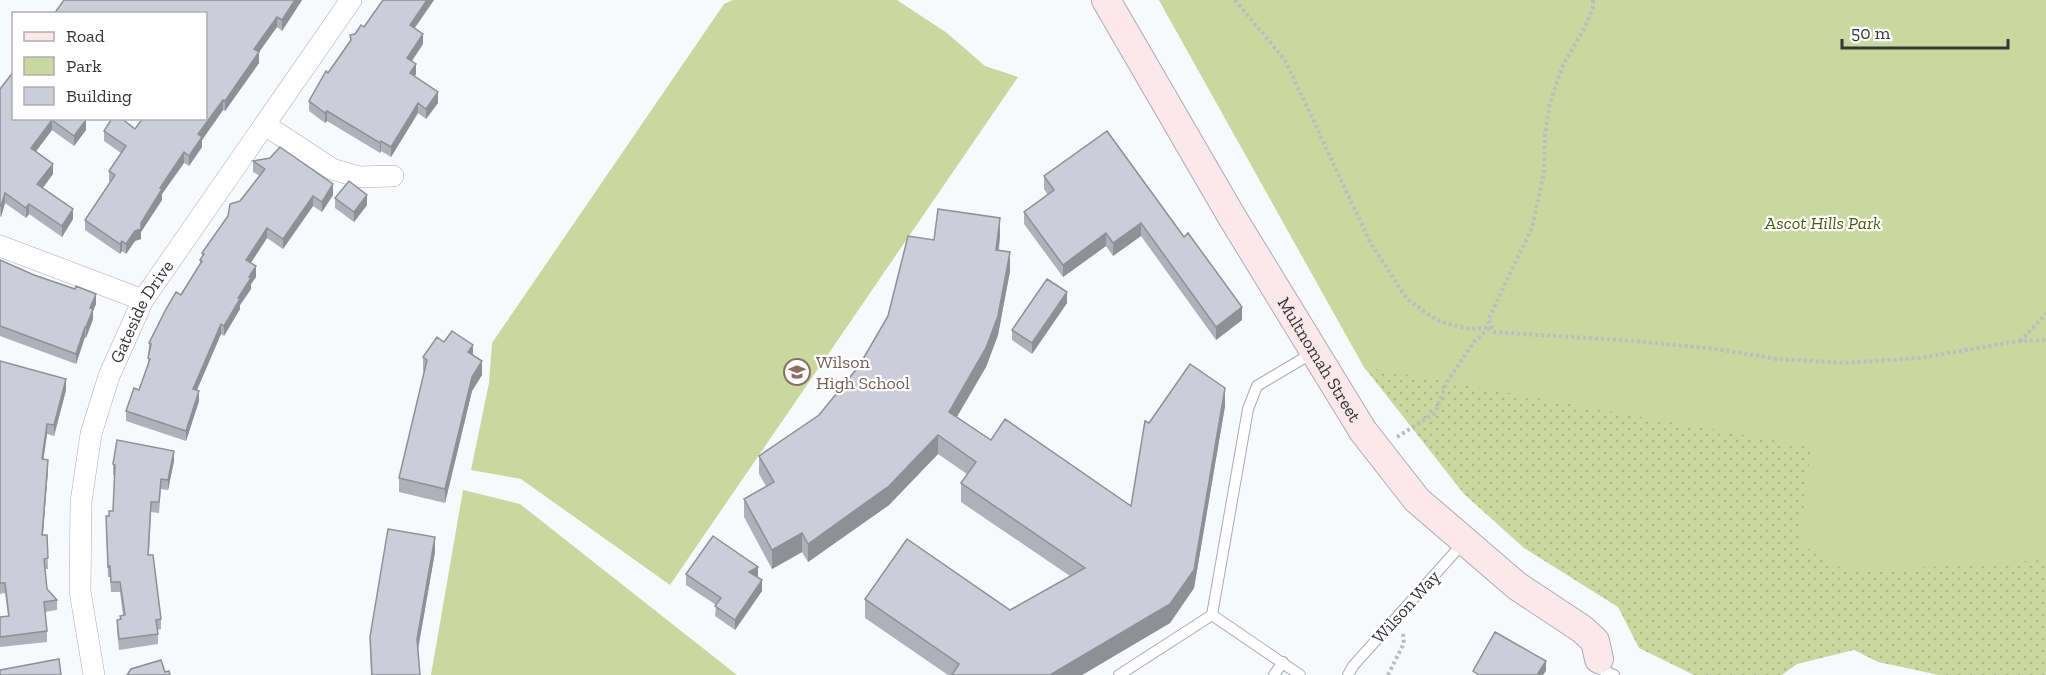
<svg xmlns="http://www.w3.org/2000/svg" width="2046" height="675" font-family="'Zilla Slab',serif">
<style>
.grass{fill:url(#grass-dots)}
.park{fill:#cad79e}
.lines{fill:none;stroke-linecap:round;stroke-linejoin:round}
.lane-casing{stroke:#a9abb6;stroke-width:12}
.street-casing{stroke:#a9abb6;stroke-width:22}
.secondary-casing{stroke:#a9abb6;stroke-width:30}
.path{stroke:#bcbdc2;stroke-width:4;stroke-dasharray:3 3;stroke-linecap:butt}
.lane{stroke:#fff;stroke-width:10}
.street{stroke:#fff;stroke-width:21}
.secondary{stroke:#fbe8eb;stroke-width:28}
.wall{fill:#afb0ba}
.shaded-wall{fill:#8e9097}
.building{fill:#cbcdd8;stroke:#8e9097;stroke-width:1.5}
.labels{text-anchor:middle;dominant-baseline:central;stroke-width:4.5;stroke-linejoin:round;paint-order:stroke}
.park-label{font-size:18px;font-style:italic;fill:#4e5913;stroke:#fff}
.street-label{font-size:18px;fill:#34353a;stroke:#fff}
.education-label{font-size:18px;fill:#785e54;stroke:#fff;text-anchor:start}
</style>
<defs>
<pattern id="grass-dots" width="8" height="8" patternUnits="userSpaceOnUse" patternTransform="scale(1.5)"><rect width="8" height="8" fill="#cad79e"/><path d="M2 2h.1M6 6h.1" fill="none" stroke="#aeb989" stroke-width="1.8" stroke-linecap="round"/></pattern>
</defs>
<rect width="100%" height="100%" fill="#f8f9fd"/>
<!-- grass -->
<path class="grass" d="M1159 0H2046V675H1939L1878 662 1854 650 1797 664 1782 675H1694L1639 648 1618 607 1524 548 1464 494 1364 367Z"/>
<!-- park -->
<path class="park" d="M733 0H897L947 33 985 66 1018 77 670 585 521 479 471 470 489 383 492 343 724 4Z
M1159 0H2046V560L1848 572 1799 543 1811 447 1364 367Z
M463 490 520 504 737 675H431Z"/>
<g class="lines">
<defs>
<path id="lane" d="M1212 615 1300 675
M1598 668 1614 675
M1119 675 1212 615 1248 409 1257 386 1314 352
M1274 675 1283 662
M1348 675 1353 666 1464 542"/>
<g id="street">
<path d="M265 125 332 169 359 177 393 176"/>
<path d="M0 246 143 300"/>
<path id="s1" d="M94 675 80 591 81 502 91 434 109 376 143 300 351 0"/>
</g>
<g id="secondary">
<path id="s2" d="M1106 0 1232 217 1363 431 1417 500 1517 586 1582 629 1595 641 1599 659"/>
</g>
</defs>
<!-- lane casing -->
<use href="#lane" class="lane-casing"/>
<!-- street casing -->
<use href="#street" class="street-casing"/>
<!-- secondary casing -->
<use href="#secondary" class="secondary-casing"/>
<!-- path -->
<path class="path" d="M1235 0 1285 60 1370 242 1407 299 1438 321 1469 329 1491 327
M1593 0V8L1584 29 1564 63 1550 102 1545 135 1544 172 1532 228 1488 320 1494 332 1634 341 1716 349 1777 359 1845 363 1919 358 2020 341 2046 340
M2020 341 2046 314
M1397 437 1435 413 1447 382 1457 367 1474 342 1490 327
M1388 675 1404 643 1403 634"/>
<!-- lane -->
<use href="#lane" class="lane"/>
<!-- street -->
<use href="#street" class="street"/>
<!-- secondary -->
<use href="#secondary" class="secondary"/>
</g>
<!-- wall -->
<path class="wall" d="M302 0 282 31 277 27 259 52V63L225 111 223 110 202 140V147L189 166 184 163 162 194V200L141 232V239L135 241 126 254 122 251 120 254 85 230V220L111 182 109 181V171L121 153 104 141V131L135 129 206 118V14Z
M383 0H434L414 28 423 44 412 61 416 74 415 76 438 103 426 119 418 113 391 157 381 151 380 153 327 121 325 123 309 111V101L350 41V35L355 34 364 27Z
M14 67V118H85L86 130 74 146 52 130 36 151 53 174 43 188 73 219 62 237 29 214 26 218 5 203 1 217 0 216V89L12 73Z
M1107 131 1242 320 1216 340 1141 236 1113 256 1106 246 1063 277 1024 224V212L1048 195 1044 189V176Z
M253 161 333 195 322 212 313 206 283 249 267 238 251 263 256 277 251 284V289L240 305V309L224 336 221 334 197 390 199 401 186 441 126 421V411L139 390 148 364 149 343 200 264V260L202 257V253L240 201 260 176 253 172Z
M335 198 367 205 354 222 335 208Z
M1000 236 999 251 1010 271 998 335 986 367 957 417 991 440 1131 506 1149 423 1225 406 1194 588 1170 623 1082 675H948L865 618V599L1010 610 1070 576 961 502V483L967 474 938 454 889 505 808 562 802 552 772 569 744 517V499L766 486 759 474V456L819 415 859 366 934 240Z
M0 260 96 304 93 311V319L86 338 85 337 76 364 0 336Z
M1067 303 1032 354 1012 340V330Z
M444 342 473 355 482 375 472 391 445 503 399 492V478L425 372 423 371V357Z
M0 361 66 390 54 436 47 434 43 460 48 470 43 535H47L48 569H45L47 589 57 600V610L45 612 47 631V642L0 647V617L8 616 5 593 0 594Z
M174 461 168 490 161 489 159 513 151 512 149 555 161 619V629L158 630V644L119 650 117 630V620L120 619 123 616 120 592H111L110 577H108L106 526V516H109L113 511 115 475H113V464Z
M435 552 418 650 420 675H371L370 637Z
M686 574 758 577 762 591 735 630 715 616 716 605 686 585Z"/>
<!-- shaded-wall -->
<path class="shaded-wall" d="M295 0H302L282 31V20Z
M427 0H434L410 35V25Z
M277 17V27L254 59V49Z
M423 34V44L407 68V58Z
M259 52V63L225 111V101Z
M416 64V74L410 83V73Z
M438 92V103L426 119V109Z
M223 100V110L202 140V147L189 166V156L198 134Z
M418 103V113L391 157V147Z
M327 111V121L325 123V113Z
M52 120V130L31 158V148Z
M86 120V130L74 146V136Z
M381 141V151L380 153V143Z
M184 152V163L162 194V200L141 232V239L135 241 126 254V244L141 223 160 188Z
M53 164V174L37 195V184Z
M333 184V195L322 212V202Z
M5 193V203L1 217V206Z
M367 195V205L354 222V212Z
M313 196V206L283 249V239Z
M29 204V214L26 218V208Z
M73 209V219L62 237V226Z
M1000 218V236L996 269V250Z
M1141 223V236L1113 256V243Z
M267 228V238L246 270V260Z
M1106 233V246L1063 277V265Z
M122 241V251L120 254V244Z
M1010 252V271L998 335 986 367 949 430V412Z
M256 266V277L251 284V289L240 305V309L224 336V326L238 298 249 277Z
M1067 292V303L1032 354V343Z
M96 294V304L93 311V319L86 338V327L90 308Z
M1242 307V320L1216 340V327Z
M221 324V334L193 399V389Z
M85 327V337L76 364V354Z
M473 345V359L468 352Z
M482 361V375L472 391 445 503V489L472 377Z
M66 379V390L54 436V425Z
M1225 388V406L1194 588 1170 623 1082 675H1050Z
M199 391V401L186 441V431Z
M47 424V434L42 470V459Z
M938 435V454L889 505 808 562V544Z
M174 451V461L168 490V480Z
M48 460V470L42 545V535Z
M802 533V552L772 569V550Z
M435 537V552L417 654V639Z
M758 567V577L749 582V572Z
M762 580V591L735 630V620Z
M1546 661V671L1543 675H1537Z"/>
<!-- building -->
<path class="building" d="M64 0H295L282 20 277 17 254 49 259 52 225 101 223 100 198 134 202 137 189 156 184 152 160 188 162 189 141 223V229L135 231 126 244 122 241 120 244 85 220 115 175 109 171 126 146 104 131 112 118H121L135 129 143 118H206V14H54Z
M383 0H427L410 25 423 34 407 58 416 64 410 73 438 92 426 109 418 103 391 147 381 141 380 143 327 111 325 113 309 101 326 71 328 73 351 40 350 35 355 34 361 25 364 27Z
M14 71V118H85L86 120 74 136 52 120 31 148 53 164 37 184 73 209 62 226 29 204 26 208 5 193 1 206H0V89Z
M1107 131 1184 237 1188 233 1242 307 1216 327 1141 223 1113 243 1106 233 1063 265 1024 212 1054 190 1044 176Z
M280 147 333 184 322 202 313 196 283 239 267 228 246 260 256 266 249 277 251 278 238 298 240 299 224 326 221 324 193 389 199 391 186 431 126 411 134 388 139 390 150 359 148 358 151 344 149 343 166 309 176 292 181 295 202 261 200 260 204 254 202 253 228 216 230 204 240 201 265 169 253 161 270 158Z
M349 181 367 195 354 212 335 198Z
M938 209 1000 218 996 250 1010 252 998 316 986 348 949 412 991 440 1005 419 1131 506 1145 421 1149 423 1190 364 1225 388 1194 570 1170 604 1050 675H952L959 664 865 599 907 539 1010 610 1085 568 961 483 976 462 938 435 889 486 808 544 802 533 772 550 744 499 774 482 759 456 819 415 859 366 888 316 908 236 934 240Z
M0 260 34 275 75 289 76 286 96 294 90 308 93 309 86 327H85L76 354 0 326Z
M1047 279 1067 292 1032 343 1012 330Z
M452 331 473 345 468 352 482 361 472 377 445 489 399 478 427 360 423 357 437 337 444 342Z
M0 361 66 379 54 425 47 424 42 459 48 460 42 535H47L48 558 44 559 47 589 57 600 44 602 47 631 0 637V617L9 616 5 583H0Z
M117 440 174 451 168 480 161 479 159 502H151L148 555H153L161 619 156 620 158 634 119 639 117 620 121 619 120 616 125 615 120 582H111L110 566 108 567 106 516H109V511H113L115 465 113 464Z
M388 529 435 537 417 639 420 675H372L370 637Z
M713 536 758 567 749 572 762 580 735 620 715 606 721 598 686 574Z
M1495 632 1546 661 1537 675H1479L1473 671Z
M59 659 61 675H0V670Z
M161 660 165 672 169 671 170 675H127L131 669Z"/>
<!-- icons -->
<defs>
<symbol id="school-ring" viewBox="-11 -11 22 22"><circle r="9.5" fill="#fff" stroke="#8d6e63" stroke-width="1.5"/><path d="M0-5L7-2L0 1L-7-2ZM-4 1L0 2.5L4 1V4Q0 6-4 4Z" fill="#8d6e63"/></symbol>
</defs>
<g fill-rule="evenodd">
<use href="#school-ring" x="782" y="357" width="30" height="30"/>
</g>
<g class="labels">
<!-- park labels -->
<g class="park-label">
<text x="1823" y="223">Ascot Hills Park</text>
</g>
<!-- street labels -->
<g class="street-label">
<text stroke="none"><textPath href="#s1" startOffset="376">Gateside Drive</textPath></text>
<text stroke="none"><textPath href="#s2" startOffset="418">Multnomah Street</textPath></text>
<text transform="translate(1406 607) rotate(-48)">Wilson Way</text>
</g>
<!-- education labels -->
<g class="education-label">
<text x="816" y="362">Wilson<tspan x="816" dy="21">High School</tspan></text>
</g>
</g>
<!-- legend -->
<rect x="12" y="12" width="195" height="108" fill="#ffffff" stroke="#aeaeb0" stroke-width="1.5"/>
<rect x="24" y="32" width="30" height="9" fill="#fbe8eb" stroke="#aeaeb0" stroke-width="1.5"/>
<text x="66" y="42" font-size="18" fill="#34353a">Road</text>
<rect x="24" y="57" width="30" height="18" fill="#cad79e" stroke="#aeaeb0" stroke-width="1.5"/>
<text x="66" y="72" font-size="18" fill="#34353a">Park</text>
<rect x="24" y="87" width="30" height="18" fill="#cbcdd8" stroke="#aeaeb0" stroke-width="1.5"/>
<text x="66" y="102" font-size="18" fill="#34353a">Building</text>
<!-- scale -->
<path d="M1842 39v9h166v-9" fill="none" stroke="#34353a" stroke-width="3"/>
<text x="1851" y="39" font-size="18" fill="#34353a" stroke="#ffffff" stroke-width="4.5" paint-order="stroke">50 m</text>
</svg>
